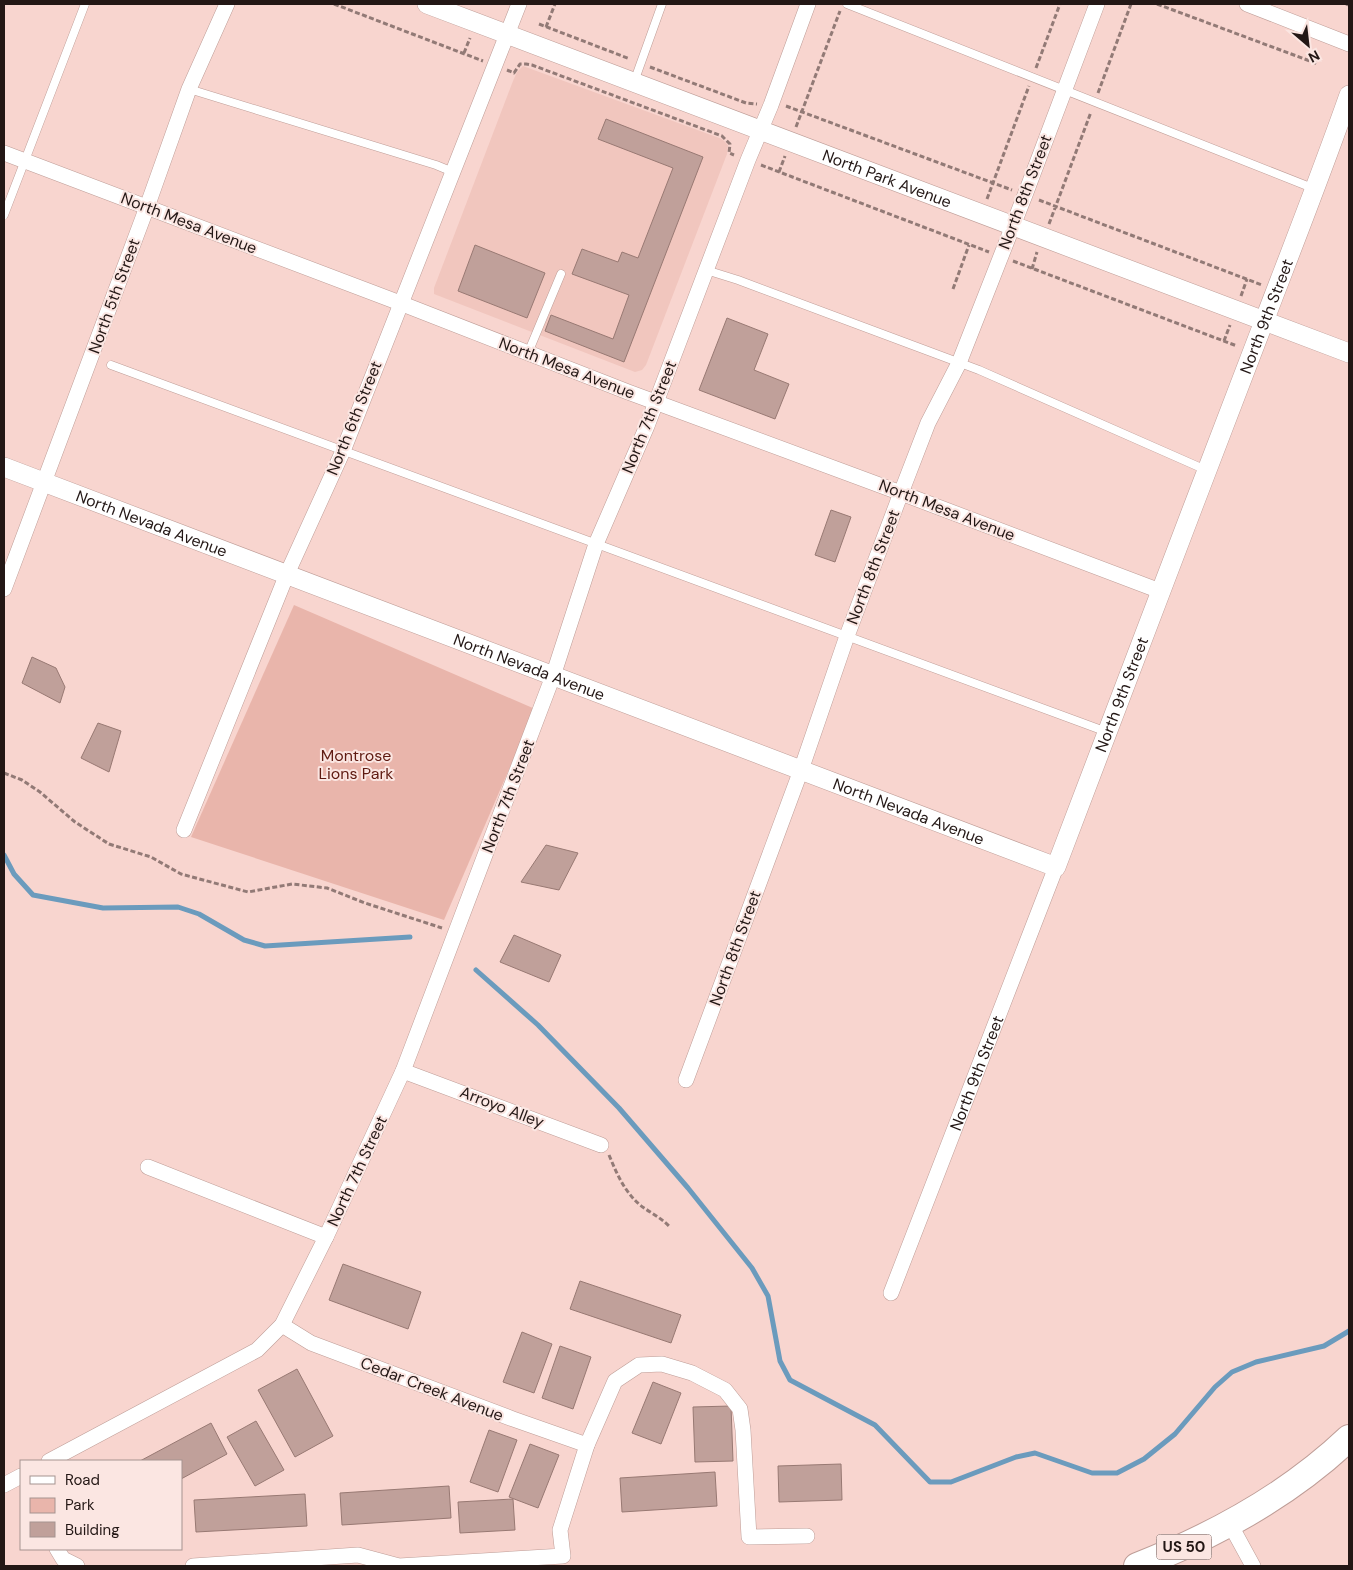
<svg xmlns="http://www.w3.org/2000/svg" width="1353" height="1570" font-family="'DM Sans',sans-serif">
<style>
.built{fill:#f1c6be}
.green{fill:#e9b5ab}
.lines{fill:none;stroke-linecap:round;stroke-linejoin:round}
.stream{stroke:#6b9bbd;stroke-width:5}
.building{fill:#c0a09a;stroke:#987973}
.service-casing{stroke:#be9d97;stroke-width:9}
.minor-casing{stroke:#be9d97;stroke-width:16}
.tertiary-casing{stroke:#be9d97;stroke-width:20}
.trunk-casing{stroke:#be9d97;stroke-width:28}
.path{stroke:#927a76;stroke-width:3;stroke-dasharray:5 2.5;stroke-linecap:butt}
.service{stroke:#fff;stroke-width:8}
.minor{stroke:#fff;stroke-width:15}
.tertiary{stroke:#fff;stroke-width:19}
.trunk{stroke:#fff;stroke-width:26}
.labels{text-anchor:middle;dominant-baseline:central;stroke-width:4;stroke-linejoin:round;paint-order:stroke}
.shield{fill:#fbe6e2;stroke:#645552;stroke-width:1}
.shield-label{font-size:15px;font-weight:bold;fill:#231715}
.street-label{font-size:16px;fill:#231715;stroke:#fbe6e2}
.park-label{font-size:16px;fill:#5f1a11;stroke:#fbe6e2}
</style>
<rect width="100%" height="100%" fill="#f8d5cf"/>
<!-- built -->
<path class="built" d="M523 66 722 139 728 145 727 154 646 365 642 370 635 372 434 294V288L513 81 517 72Z"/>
<!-- green -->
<path class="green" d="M294 605 535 709 444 920 191 837Z"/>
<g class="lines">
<!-- stream -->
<path class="stream" d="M4 855 14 874 33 895 103 908 178 907 199 914 244 940 265 946 410 937
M476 970 538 1025 619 1108 688 1188 752 1268 768 1296 780 1361 790 1380 875 1425 930 1482H951L1016 1457 1035 1453 1092 1473H1117L1144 1459 1175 1434 1215 1387 1232 1372 1256 1362 1324 1346 1349 1331"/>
</g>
<!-- building -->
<path class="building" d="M606 119 703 157 624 362 545 331 551 315 613 339 629 295 572 274 582 249 618 262 622 252 638 258 673 168 598 139Z
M475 245 545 273 527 318 458 291Z
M727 318 768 334 754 370 789 384 775 419 699 390Z
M831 510 851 517 835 562 815 555Z
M32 657 56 668 65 687 60 703 22 683Z
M98 723 121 731 109 772 81 758Z
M546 845 578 853 559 890 521 882Z
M514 935 561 955 549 982 500 962Z
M343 1264 421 1292 408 1329 329 1300Z
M580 1281 681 1315 671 1343 570 1309Z
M522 1332 552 1344 534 1393 503 1382Z
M560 1346 591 1357 573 1409 542 1398Z
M297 1369 333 1436 295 1457 258 1390Z
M653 1382 681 1393 661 1444 632 1433Z
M731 1406 733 1461 695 1462 693 1407Z
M256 1421 284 1470 255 1486 227 1437Z
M211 1423 227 1454 181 1479V1461H140Z
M489 1430 517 1440 498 1492 470 1482Z
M530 1444 559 1455 538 1508 509 1497Z
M841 1464 842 1500 779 1502 778 1466Z
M715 1472 717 1506 622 1512 620 1478Z
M449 1486 451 1518 342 1525 340 1493Z
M305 1494 307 1526 196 1532 194 1500Z
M513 1499 515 1530 460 1533 458 1502Z"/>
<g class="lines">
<defs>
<path id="service" d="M847 4 1315 189
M634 82 662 4
M189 89 436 165 453 172
M4 215 85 4
M706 270 738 280 979 370 1206 470
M528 353 561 274
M111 365 1107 732"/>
<g id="minor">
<path d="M1247 4 1349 44"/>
<path d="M4 153 400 303 628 392 901 493 1160 591"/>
<path d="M4 589 147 207 189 89 227 4"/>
<path d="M184 830 287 574 343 451 519 4"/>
<path d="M403 1071 601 1145"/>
<path d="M686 1080 801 770 847 636 901 493 928 423 959 363 1025 195 1097 4"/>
<path d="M148 1167 326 1237"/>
<path id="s1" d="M891 1293 1056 867"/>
<path d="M587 1445 615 1381 639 1365 662 1364 692 1373 725 1390 740 1409 743 1430 749 1537 807 1536"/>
<path d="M49 1461 257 1350 282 1325 326 1237 403 1071 553 676 596 544 647 426 748 160 771 105 808 4"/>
<path d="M4 1485 21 1476"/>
<path d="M1230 1524 1253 1566"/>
<path d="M57 1549 63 1559 77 1566"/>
<path d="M193 1566 358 1555 399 1566 563 1556 560 1530 587 1445 513 1419 311 1343 282 1325"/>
</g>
<g id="tertiary">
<path id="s2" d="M427 4 1349 353"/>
<path id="s3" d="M4 467 1056 867C1124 685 1194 505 1263 324 1292 248 1322 172 1349 95"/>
</g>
<path id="trunk" d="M1137 1566C1214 1536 1289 1495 1349 1438"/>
</defs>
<!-- service casing -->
<use href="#service" class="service-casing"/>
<!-- minor casing -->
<use href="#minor" class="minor-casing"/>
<!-- tertiary casing -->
<use href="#tertiary" class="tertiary-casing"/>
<!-- trunk casing -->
<use href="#trunk" class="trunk-casing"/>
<!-- path -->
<path class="path" d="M334 4 483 61
M1157 4 1318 64
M1346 4 1349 5
M539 24 630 59
M546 27 555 4
M464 53 470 38
M650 67 746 103 757 104
M1036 68 1060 4
M507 70 514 73 520 64H526L532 65 722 136 730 144 729 153 734 155
M1098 93 1131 4
M786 106 1012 190
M796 127 840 11
M761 165 989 252
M779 172 785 156
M987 199 1029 86
M1039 200 1262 285
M1049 224 1091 112
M1013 261 1237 346
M1032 269 1037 252
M953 289 969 245
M1241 296 1247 279
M1224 341 1230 325
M4 773 22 780 40 792 75 822 109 844 151 857 181 874 248 892 292 884 327 888 365 903 442 928
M609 1155C617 1174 624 1191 640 1205 649 1212 660 1217 669 1226"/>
<!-- service -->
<use href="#service" class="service"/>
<!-- minor -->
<use href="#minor" class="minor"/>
<!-- tertiary -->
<use href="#tertiary" class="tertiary"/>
<!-- trunk -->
<use href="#trunk" class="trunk"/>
</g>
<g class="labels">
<!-- shield labels -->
<rect class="shield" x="1156.5" y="1534.5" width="55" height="25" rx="4"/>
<g class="shield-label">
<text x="1184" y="1547">US 50</text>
</g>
<!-- street labels -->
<g class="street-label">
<text stroke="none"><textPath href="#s2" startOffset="492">North Park Avenue</textPath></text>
<text transform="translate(1025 192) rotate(-69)">North 8th Street</text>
<text transform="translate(189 223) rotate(21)">North Mesa Avenue</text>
<text transform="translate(114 296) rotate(-70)">North 5th Street</text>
<text stroke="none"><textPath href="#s3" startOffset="1715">North 9th Street</textPath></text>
<text transform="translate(567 368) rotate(21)">North Mesa Avenue</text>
<text transform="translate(649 417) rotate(-68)">North 7th Street</text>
<text transform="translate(354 418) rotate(-68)">North 6th Street</text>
<text transform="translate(947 510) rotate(21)">North Mesa Avenue</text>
<text stroke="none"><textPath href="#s3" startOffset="158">North Nevada Avenue</textPath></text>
<text transform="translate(873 567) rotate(-69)">North 8th Street</text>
<text stroke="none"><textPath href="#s3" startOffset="562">North Nevada Avenue</textPath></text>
<text stroke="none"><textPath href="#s3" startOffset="1310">North 9th Street</textPath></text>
<text transform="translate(508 796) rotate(-69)">North 7th Street</text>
<text stroke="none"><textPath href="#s3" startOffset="968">North Nevada Avenue</textPath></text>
<text transform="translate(735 948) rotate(-70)">North 8th Street</text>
<text stroke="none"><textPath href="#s1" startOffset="236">North 9th Street</textPath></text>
<text transform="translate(502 1107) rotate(21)">Arroyo Alley</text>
<text transform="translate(357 1171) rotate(-65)">North 7th Street</text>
<text transform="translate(432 1389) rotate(21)">Cedar Creek Avenue</text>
</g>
<!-- park labels -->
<g class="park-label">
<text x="356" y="755">Montrose<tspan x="356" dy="18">Lions Park</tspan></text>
</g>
</g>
<!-- border -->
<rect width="1353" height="1570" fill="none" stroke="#231715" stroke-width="10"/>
<!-- legend -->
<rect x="20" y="1460" width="162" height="90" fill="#fbe6e2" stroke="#a59390"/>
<rect x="30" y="1476" width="25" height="8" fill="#ffffff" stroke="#a59390"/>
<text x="65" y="1485" font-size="15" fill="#231715">Road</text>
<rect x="30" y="1498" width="25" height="15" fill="#e9b5ab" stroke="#a59390"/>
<text x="65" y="1510" font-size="15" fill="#231715">Park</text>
<rect x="30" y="1522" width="25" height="15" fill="#c0a09a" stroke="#a59390"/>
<text x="65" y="1535" font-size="15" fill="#231715">Building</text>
<!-- north arrow -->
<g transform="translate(1308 45) rotate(152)" stroke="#fbe6e2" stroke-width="4" paint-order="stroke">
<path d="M0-4L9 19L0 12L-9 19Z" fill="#231715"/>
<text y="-8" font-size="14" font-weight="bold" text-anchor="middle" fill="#231715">N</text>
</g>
</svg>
